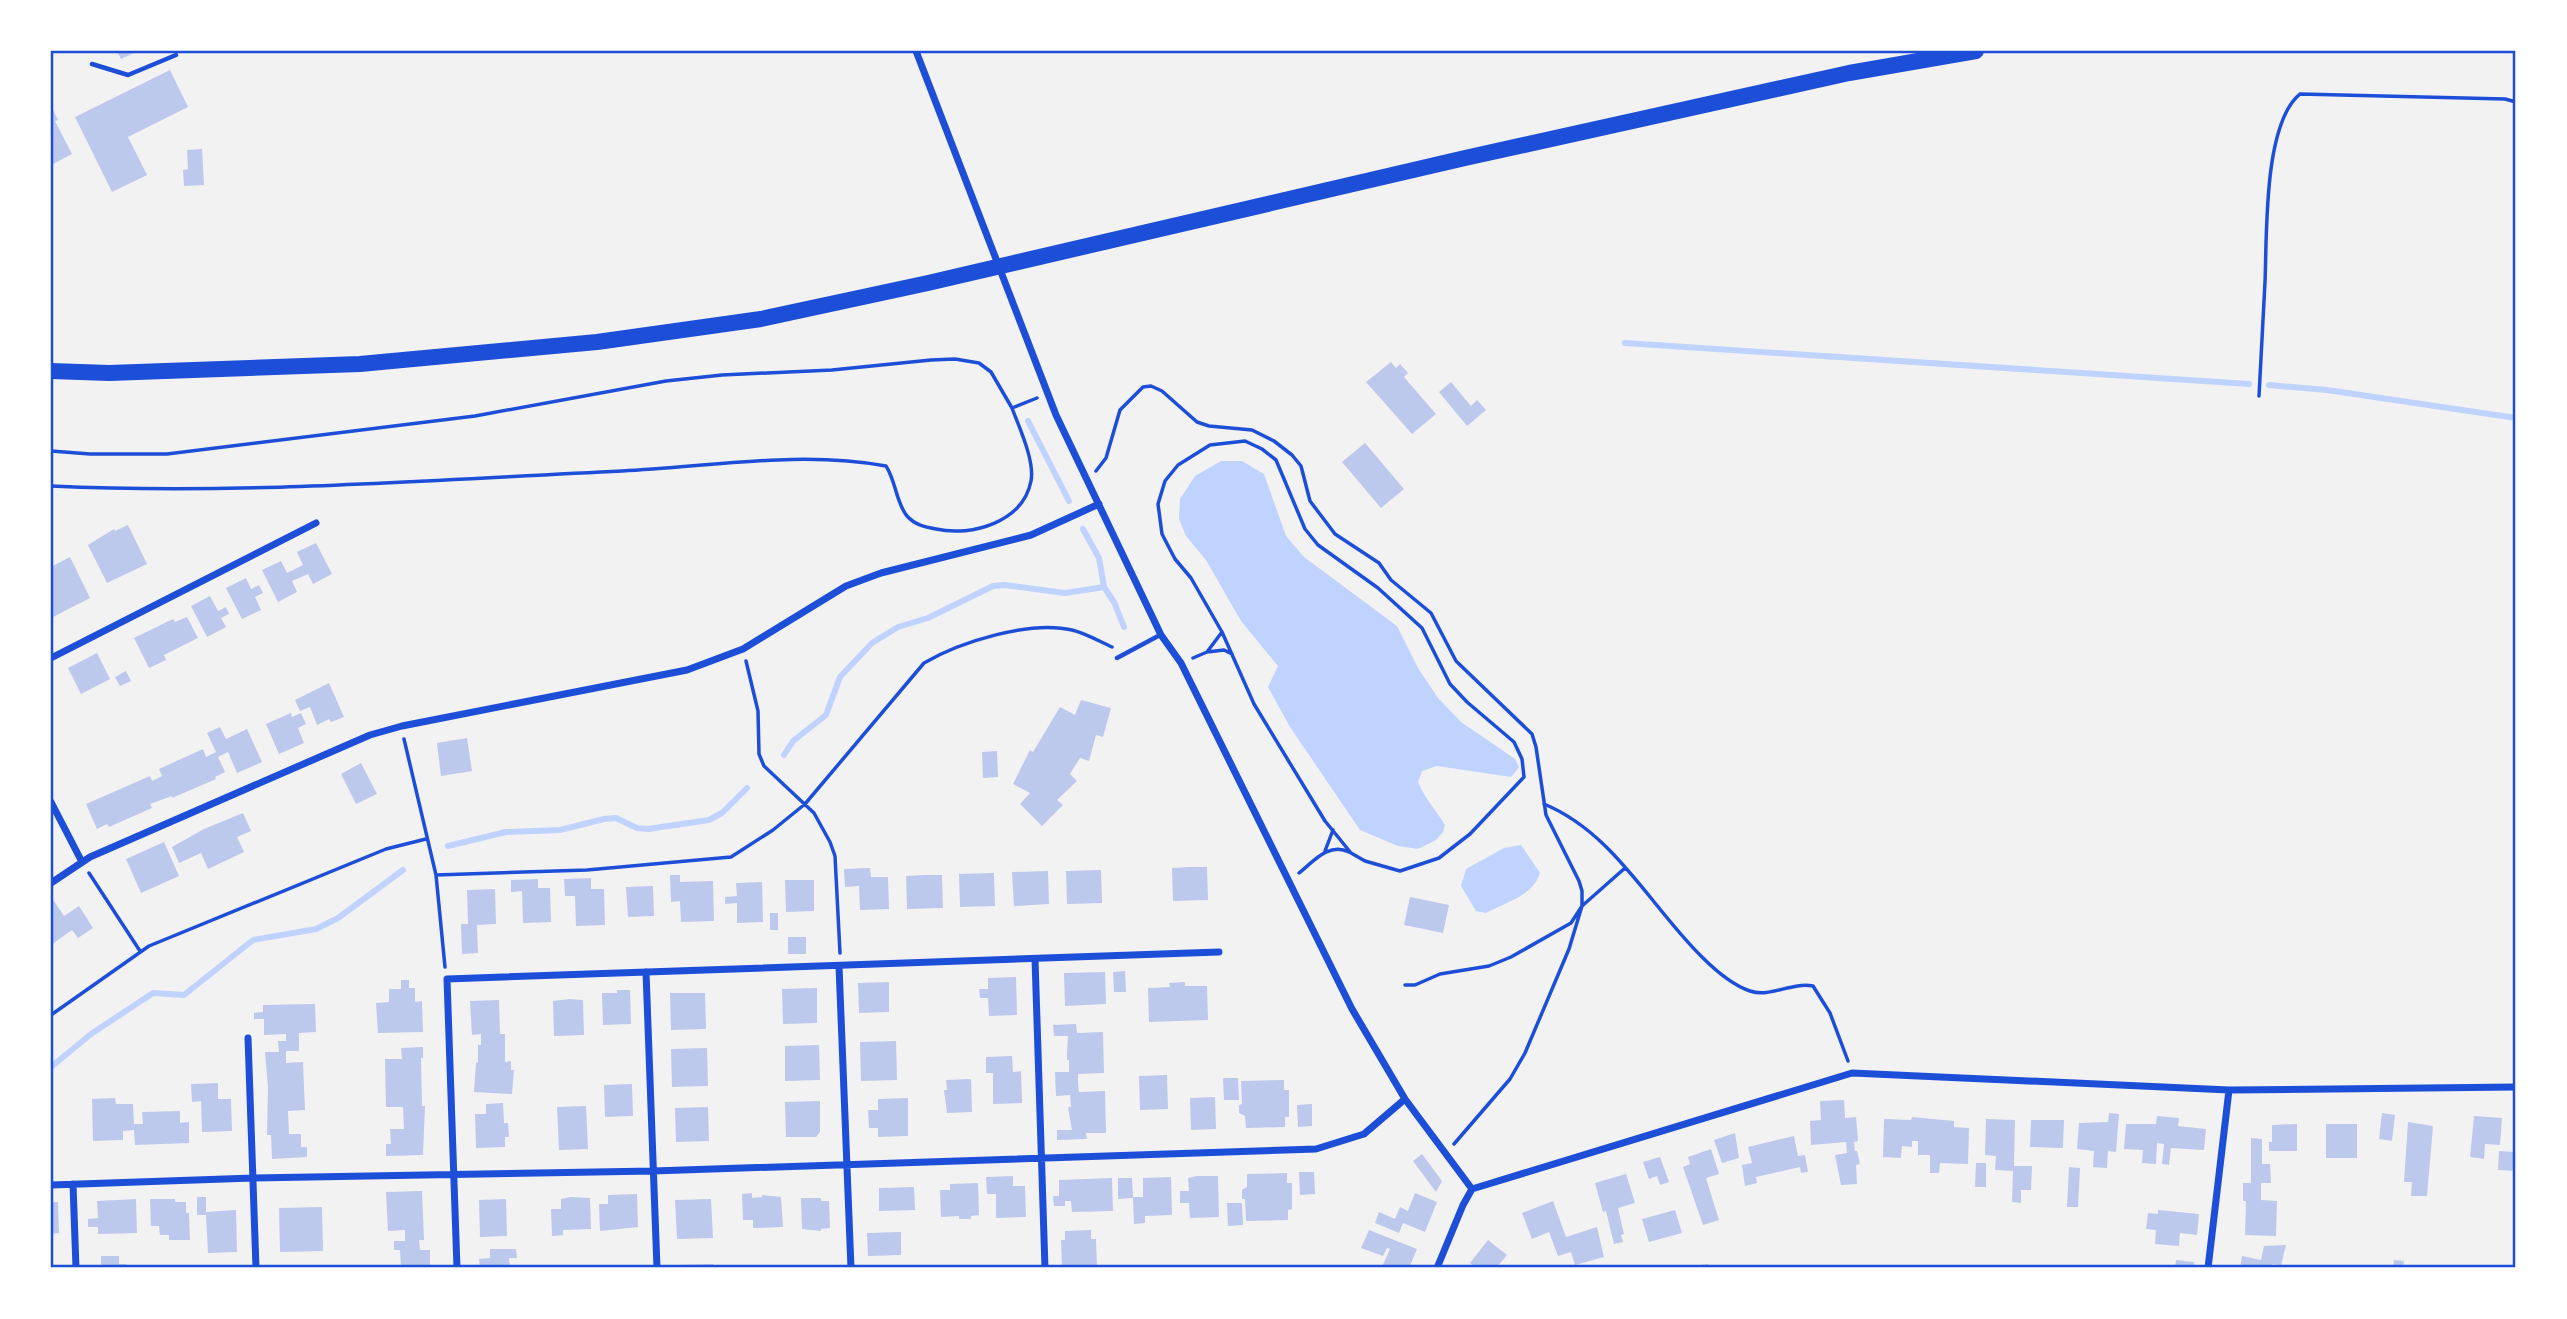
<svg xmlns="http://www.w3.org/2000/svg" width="2567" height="1319" font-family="Signika,sans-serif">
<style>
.water{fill:#bfd3fe}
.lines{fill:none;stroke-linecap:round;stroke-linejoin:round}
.stream{stroke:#bfd3fe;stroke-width:6}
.building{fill:#bdc9ec}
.path{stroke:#1d4ed8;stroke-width:3.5}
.service{stroke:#1d4ed8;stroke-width:4.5}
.minor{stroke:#1d4ed8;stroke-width:7}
.primary{stroke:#1d4ed8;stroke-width:16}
.neatline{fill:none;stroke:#1d4ed8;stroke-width:2.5}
</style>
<rect width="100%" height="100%" fill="#f2f2f2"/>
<!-- water -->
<path class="water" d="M1221 461H1242L1264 474 1286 536 1304 557 1397 626 1418 668 1438 698 1461 722 1515 759 1519 767 1511 777 1437 766 1422 771 1418 782C1425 799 1436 810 1445 825L1443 832 1436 840 1418 849 1398 846 1360 830 1290 727 1268 687 1278 666 1241 621 1206 560 1186 536 1179 519 1180 499 1195 476Z
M1521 845 1540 873C1533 896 1506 902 1486 913L1476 911 1461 886 1466 869 1504 848Z"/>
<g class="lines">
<!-- stream -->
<path class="stream" d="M1625 343 2249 384
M2269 385 2327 390 2516 418
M1028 421 1069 501
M1083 529 1099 558 1104 587 1114 602 1124 627
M784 755 793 741 826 715 840 677 872 643 898 627 928 618 993 586 1005 585 1065 593 1104 587
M448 846 506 832 560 830 604 819 616 818 637 828 648 829 709 820 722 813 747 788
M51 1067 91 1034 153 993 184 995 253 940 316 929 338 918 403 870"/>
</g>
<!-- building -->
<path class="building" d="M117 51H138L121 59Z
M170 70 188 107 128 137 147 175 112 192 75 117Z
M51 106 58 120 55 121 72 154 51 165Z
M202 149 204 185 184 186 183 170 188 169 187 150Z
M1391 362 1396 368 1400 364 1408 373 1404 377 1436 414 1412 434 1366 382Z
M1451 382 1471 406 1477 400 1486 410 1467 426 1439 392Z
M1365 443 1404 489 1381 508 1342 462Z
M128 525 147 564 107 583 88 545 114 529 115 531Z
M316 543 332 574 313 584 308 574 292 581 297 592 278 602 262 570 281 561 287 573 303 565 297 552Z
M70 557 90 598 51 618V567Z
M246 578 251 589 259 585 263 593 255 597 261 610 242 619 226 588Z
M210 596 218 611 226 607 229 614 221 618 226 627 207 637 191 606Z
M187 617 198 638 164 655 166 660 149 668 134 638 173 619 175 622Z
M97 653 110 679 81 694 68 668Z
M126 671 131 681 120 686 115 677Z
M329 683 344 717 331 722 329 719 317 725 310 707 300 711 295 700Z
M1081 700 1111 708 1103 737 1096 735 1089 761 1080 758 1070 774 1077 781 1057 800 1063 805 1042 826 1020 804 1030 793 1013 784 1030 750 1033 752 1060 707 1075 715Z
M291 713 292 717 301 713 306 724 298 728 304 743 279 754 266 724Z
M220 727 226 739 247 729 262 762 237 773 228 752 218 757 225 772 215 777 216 779 172 798V796L150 804 152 808 109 827 107 824 97 829 86 804 150 776 152 781 162 776 159 769 203 749 206 757 216 752 207 733Z
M467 738 472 771 441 776 437 743Z
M997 751 998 777 983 778 982 752Z
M361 763 377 794 356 804 341 774Z
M243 813 251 831 237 837 244 852 208 869 201 853 179 863 172 847 204 829Z
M164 842 179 876 141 893 126 859Z
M1189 867H1207L1208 900 1173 901 1172 868Z
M870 868 871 877H888L889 909 860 910 859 886 845 887 844 869Z
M1101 870 1102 903 1067 904 1066 871Z
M1048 871 1049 904 1014 906 1012 872Z
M994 873 995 906 960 907 959 874Z
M670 875H680V882L713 881 714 921 681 922 680 901 671 902Z
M924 875H942L943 908 907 909 906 876Z
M591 878V889H604L605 925 576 926 575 896H565L564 879Z
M538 879V888H550L551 922 523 923 522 891 511 892V880Z
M785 880H814V911L786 912Z
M762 882 763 922 737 923V903L725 904V897L737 896 736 883Z
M653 886 654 916 628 917 626 887Z
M495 889 496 924 477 925 478 953 462 954 461 924H468L467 890Z
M1410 897 1449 905 1443 933 1404 925Z
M54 901 64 916 79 906 93 928 78 938 72 930 51 945V903Z
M770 913H778V930H770Z
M788 937H806V954H788Z
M1125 971 1126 992H1114L1113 972Z
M1105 972 1106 1004 1065 1006 1064 973Z
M1016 977 1017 1015 989 1016 988 998H980L979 989H988V978Z
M401 980H409V988H415V1002L422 1001 423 1032 378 1033 376 1003 389 1002V989H401Z
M889 982V1012L859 1013 858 983Z
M1185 982V986H1207L1208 1020 1149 1022 1148 988 1170 987 1169 983Z
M817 988V1023L783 1024 782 989Z
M617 990H630L631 1024 603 1025 602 993H617Z
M670 993H705L706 1029 671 1030Z
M569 999 583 1000 584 1035 554 1036 553 1001Z
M499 1000 500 1034H505V1062L511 1061V1070H514L512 1094 474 1092 476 1063 478 1062V1045H481V1034L472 1035 470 1001Z
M315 1004 316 1032 299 1033V1051H286V1063L303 1062 305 1110 288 1111 289 1134H301V1147H307V1157L272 1159 271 1135H267L268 1087 265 1052H279L278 1041H286V1034L264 1035V1019H254V1013L263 1012V1005Z
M1076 1024 1077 1033 1103 1032 1104 1073 1078 1074V1083L1079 1092 1105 1091 1106 1133H1086L1087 1139 1057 1140V1130H1072L1068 1107H1071L1070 1095 1056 1096 1055 1072H1069V1060H1067V1054L1068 1036H1054L1053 1025Z
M896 1041 897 1080 861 1081 860 1042Z
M819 1045 820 1080 785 1081V1046Z
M423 1047V1058H421L422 1106H425L423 1155 386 1156V1144H391L390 1129H404L403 1107H386L385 1059H402L401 1048Z
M707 1048 708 1086 672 1087 671 1049Z
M1012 1056 1013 1072 1021 1071 1022 1103 993 1104V1073H986V1057Z
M1167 1075 1168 1109 1140 1110 1139 1076Z
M1223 1078H1238L1239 1100H1224Z
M971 1079 972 1112 947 1113 944 1090H947L946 1080Z
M1284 1080V1090H1289V1117H1285V1127L1246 1128 1245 1116 1239 1113V1105L1242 1104 1241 1081Z
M218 1083V1099H231L232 1131 202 1132 201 1101 192 1102 191 1084Z
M632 1084 633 1116 605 1117 604 1085Z
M1215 1097 1216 1129 1191 1130 1190 1098Z
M115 1098 116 1104H133L134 1124H143L142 1112 180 1111V1123L189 1122V1143L135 1145 134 1130 123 1131V1140L93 1141 92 1099Z
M908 1098V1136L878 1137V1128H869L868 1110H878V1099Z
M1844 1100 1845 1118 1856 1117 1858 1141 1854 1142 1855 1151H1857L1860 1164 1856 1165 1857 1184 1841 1185 1835 1155 1847 1153 1846 1142 1811 1145 1810 1121 1821 1120 1820 1101Z
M820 1101V1132L816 1137H786L785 1102Z
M503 1103 504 1123H508L509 1137H505V1147L476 1148 475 1114H486V1104Z
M1312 1104V1126L1298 1127 1297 1105Z
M586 1106 588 1149 559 1150 557 1107Z
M708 1107 709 1141 676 1142 675 1108Z
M2109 1113 2119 1114 2116 1152 2108 1151 2107 1168 2093 1167 2094 1151 2077 1149 2079 1123 2108 1122Z
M2382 1113 2395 1115 2392 1141 2379 1139Z
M2157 1116 2179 1118 2178 1126 2206 1129 2204 1150 2171 1148 2169 1165 2162 1164 2164 1144 2157 1143 2156 1164 2142 1163 2143 1150 2124 1149 2126 1124H2156Z
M2474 1116 2502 1118 2500 1145 2485 1144 2484 1159 2470 1157Z
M1912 1117 1954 1121V1127L1969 1128 1968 1164 1940 1163 1939 1173H1930V1155H1918V1141H1912V1147L1902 1146 1901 1158 1883 1157 1884 1119 1911 1120Z
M1986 1119 2015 1120 2014 1166H2032L2031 1190H2021V1203L2012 1202 2013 1171 1995 1170 1996 1156 1985 1155Z
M2031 1120H2064L2063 1148 2030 1147Z
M2408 1122 2433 1126 2427 1196H2411L2412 1182H2404Z
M2297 1124V1151H2269V1142H2272V1125Z
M2326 1124H2357V1158H2326Z
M1735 1133 1739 1158 1722 1163 1714 1140Z
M1794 1136 1798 1156 1805 1155 1808 1172 1801 1173 1800 1167 1756 1177 1757 1183 1745 1186 1742 1165 1752 1163 1748 1147Z
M2251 1138 2262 1139V1164H2270L2271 1183H2261V1200L2277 1201 2276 1236 2245 1235 2246 1201H2243V1183H2251Z
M1711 1149 1719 1174 1706 1178 1719 1220 1703 1225 1683 1167 1690 1164 1688 1157Z
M2499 1151 2516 1152V1171L2498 1170Z
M1422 1154 1442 1181 1436 1192 1413 1161Z
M1660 1157 1669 1182 1660 1185 1657 1176 1649 1179 1643 1162Z
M1976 1163H1986V1187H1975Z
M2069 1167 2080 1168 2078 1207H2067Z
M1299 1172H1314L1315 1194 1300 1195Z
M1287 1173V1183H1292V1209L1288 1210V1220L1246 1221 1245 1199H1242V1190L1247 1187V1174Z
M1626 1174 1635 1203 1618 1208 1624 1234 1621 1235 1623 1242 1614 1244 1606 1211 1603 1212 1595 1183Z
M1013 1176V1186H1025L1026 1217 996 1218V1194H987L986 1177Z
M1197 1176H1218L1219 1217 1190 1218 1189 1203H1180V1191H1189L1188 1178Z
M1171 1177 1172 1215 1145 1216V1223L1134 1224 1133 1198 1118 1199V1178H1132L1133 1197H1143V1178Z
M1112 1178 1113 1211 1072 1212 1071 1201H1065V1206H1054L1053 1196H1059V1180Z
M978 1183 979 1215 971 1216V1219H959V1216L941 1217 940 1190H950V1184Z
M914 1187 915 1210 879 1211V1188Z
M422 1191 424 1240H419L420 1250H430V1268H401L400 1250H394V1241H405V1230L388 1231 386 1192Z
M752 1193V1198L762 1197V1195L781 1197 783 1227 753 1228V1220H743L742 1194Z
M1415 1193 1437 1202 1425 1232 1403 1223 1399 1233 1375 1223 1379 1212 1395 1219 1400 1207 1408 1211Z
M637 1194 638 1227 600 1231 599 1204H608V1195Z
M197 1197H206V1212L236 1210 237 1252 208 1253 206 1215H197Z
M570 1197 590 1198 591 1229 563 1230V1235L552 1236 551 1209H561V1199Z
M801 1198H821V1201H829L830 1228 821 1229V1231L802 1229Z
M136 1199 137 1233 98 1234V1227H88V1219L98 1218 97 1201Z
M150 1199H175V1202H186V1213H189L190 1240H169V1235H160L159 1226H151Z
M506 1199 507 1236 480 1237 479 1200Z
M711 1199 713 1238 677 1239 675 1200Z
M1553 1201 1566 1237 1597 1227 1604 1257 1575 1265 1571 1252 1558 1256 1549 1232 1532 1239 1522 1213Z
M51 1202H58L59 1233 51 1234Z
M1227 1203H1242L1243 1225 1228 1226Z
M322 1207 323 1251 280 1252 279 1208Z
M1675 1210 1682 1233 1649 1242 1642 1219Z
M2158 1210 2199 1214 2197 1235 2180 1233 2179 1246 2155 1244 2156 1230 2146 1229 2148 1213 2158 1214Z
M1091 1230V1239H1096L1097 1268H1062L1061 1240H1065V1231Z
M1369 1230 1417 1249 1409 1268 1382 1267 1390 1249 1387 1248 1383 1256 1361 1248Z
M901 1232V1255L868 1256 867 1233Z
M1488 1240 1507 1255 1496 1268H1476L1470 1263Z
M2286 1245 2281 1265 2272 1264 2271 1268H2240L2242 1256 2261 1260 2264 1246Z
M490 1249H516L517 1258H509L510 1268H480L479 1259 490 1258Z
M101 1256H119V1264H126V1268H92V1265H101Z
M2176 1260 2194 1262V1268H2175Z
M2394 1260 2404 1261 2403 1268H2393Z
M713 1264V1268H677V1265Z
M1708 1264 1709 1268H1685V1267Z"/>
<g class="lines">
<!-- path -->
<path class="path" d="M2259 396C2261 358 2263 320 2265 282 2267 237 2263 124 2300 94L2505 99 2516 102
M1245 441 1262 449 1276 460 1305 529 1318 545 1378 588 1422 628 1450 684 1467 702 1514 742 1522 759 1524 777 1470 834 1439 858 1400 871 1365 861 1351 853 1325 821 1254 704 1222 632 1191 578 1175 559 1162 534 1158 504 1165 481 1178 465 1210 445Z
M51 451 90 454H167L475 416 666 381 722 375 832 370 931 360 955 359 979 363 991 372 1012 408
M1096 471 1106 458 1120 410 1143 387 1151 386 1162 391 1197 422 1209 426 1252 430 1274 441 1292 455 1301 466 1310 501 1335 534 1379 563 1391 580 1431 613 1456 661 1532 734 1536 747 1546 815 1579 881 1582 891V906L1569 949 1525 1053 1510 1079 1454 1144
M51 486C241 495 432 480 622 471 709 467 800 450 886 466 896 481 896 503 907 516 915 525 925 527 936 529 972 537 1023 522 1031 481 1035 461 1019 427 1012 408L1037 398
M1207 652 1224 650 1232 654
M1193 658 1207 652 1222 632
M746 661 758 711 759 754 764 766 814 813 830 842 835 856 840 953
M404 739 436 875 587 870 731 857 773 830 805 804 924 663C960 642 1030 620 1072 630 1085 633 1099 641 1112 647
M1544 804C1614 833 1650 906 1702 957 1715 970 1732 985 1750 991 1770 998 1791 982 1813 986L1830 1013 1848 1061
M1325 851 1333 830
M89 873 140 951
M1299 873C1314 861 1329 842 1349 852
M436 875 445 967
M1405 985H1415L1440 974 1489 966 1511 957 1571 923 1582 906 1625 868
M51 1015 149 946 386 849 426 839"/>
<!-- service -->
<path class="service" d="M92 64 128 75 176 55
M1117 658 1160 635"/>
<!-- minor -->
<path class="minor" d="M916 51 1056 415 1161 635 1181 663 1352 1009 1405 1099 1472 1189
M51 658 316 523
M51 802 82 862
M51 883 90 857 370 735 402 726 687 670 743 649 846 586 881 573 1031 535 1099 504
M1035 959 1045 1268
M839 966 851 1268
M646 972 657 1268
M248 1038 256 1268
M73 1184 76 1268
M51 1185 253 1178 653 1171 1316 1149 1364 1134 1405 1099
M1472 1189 1852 1073 2229 1090 2516 1087
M457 1268 447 979 1219 952
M1437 1268 1463 1205 1472 1189
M2208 1268 2229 1090"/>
<!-- primary -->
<path class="primary" d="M51 371 109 373 360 364 597 342 761 319 928 283 1465 158 1849 73 1976 51"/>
</g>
<!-- border -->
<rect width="2567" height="1319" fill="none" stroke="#ffffff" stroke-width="105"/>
<rect x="52" y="52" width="2462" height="1214" class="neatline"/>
</svg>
